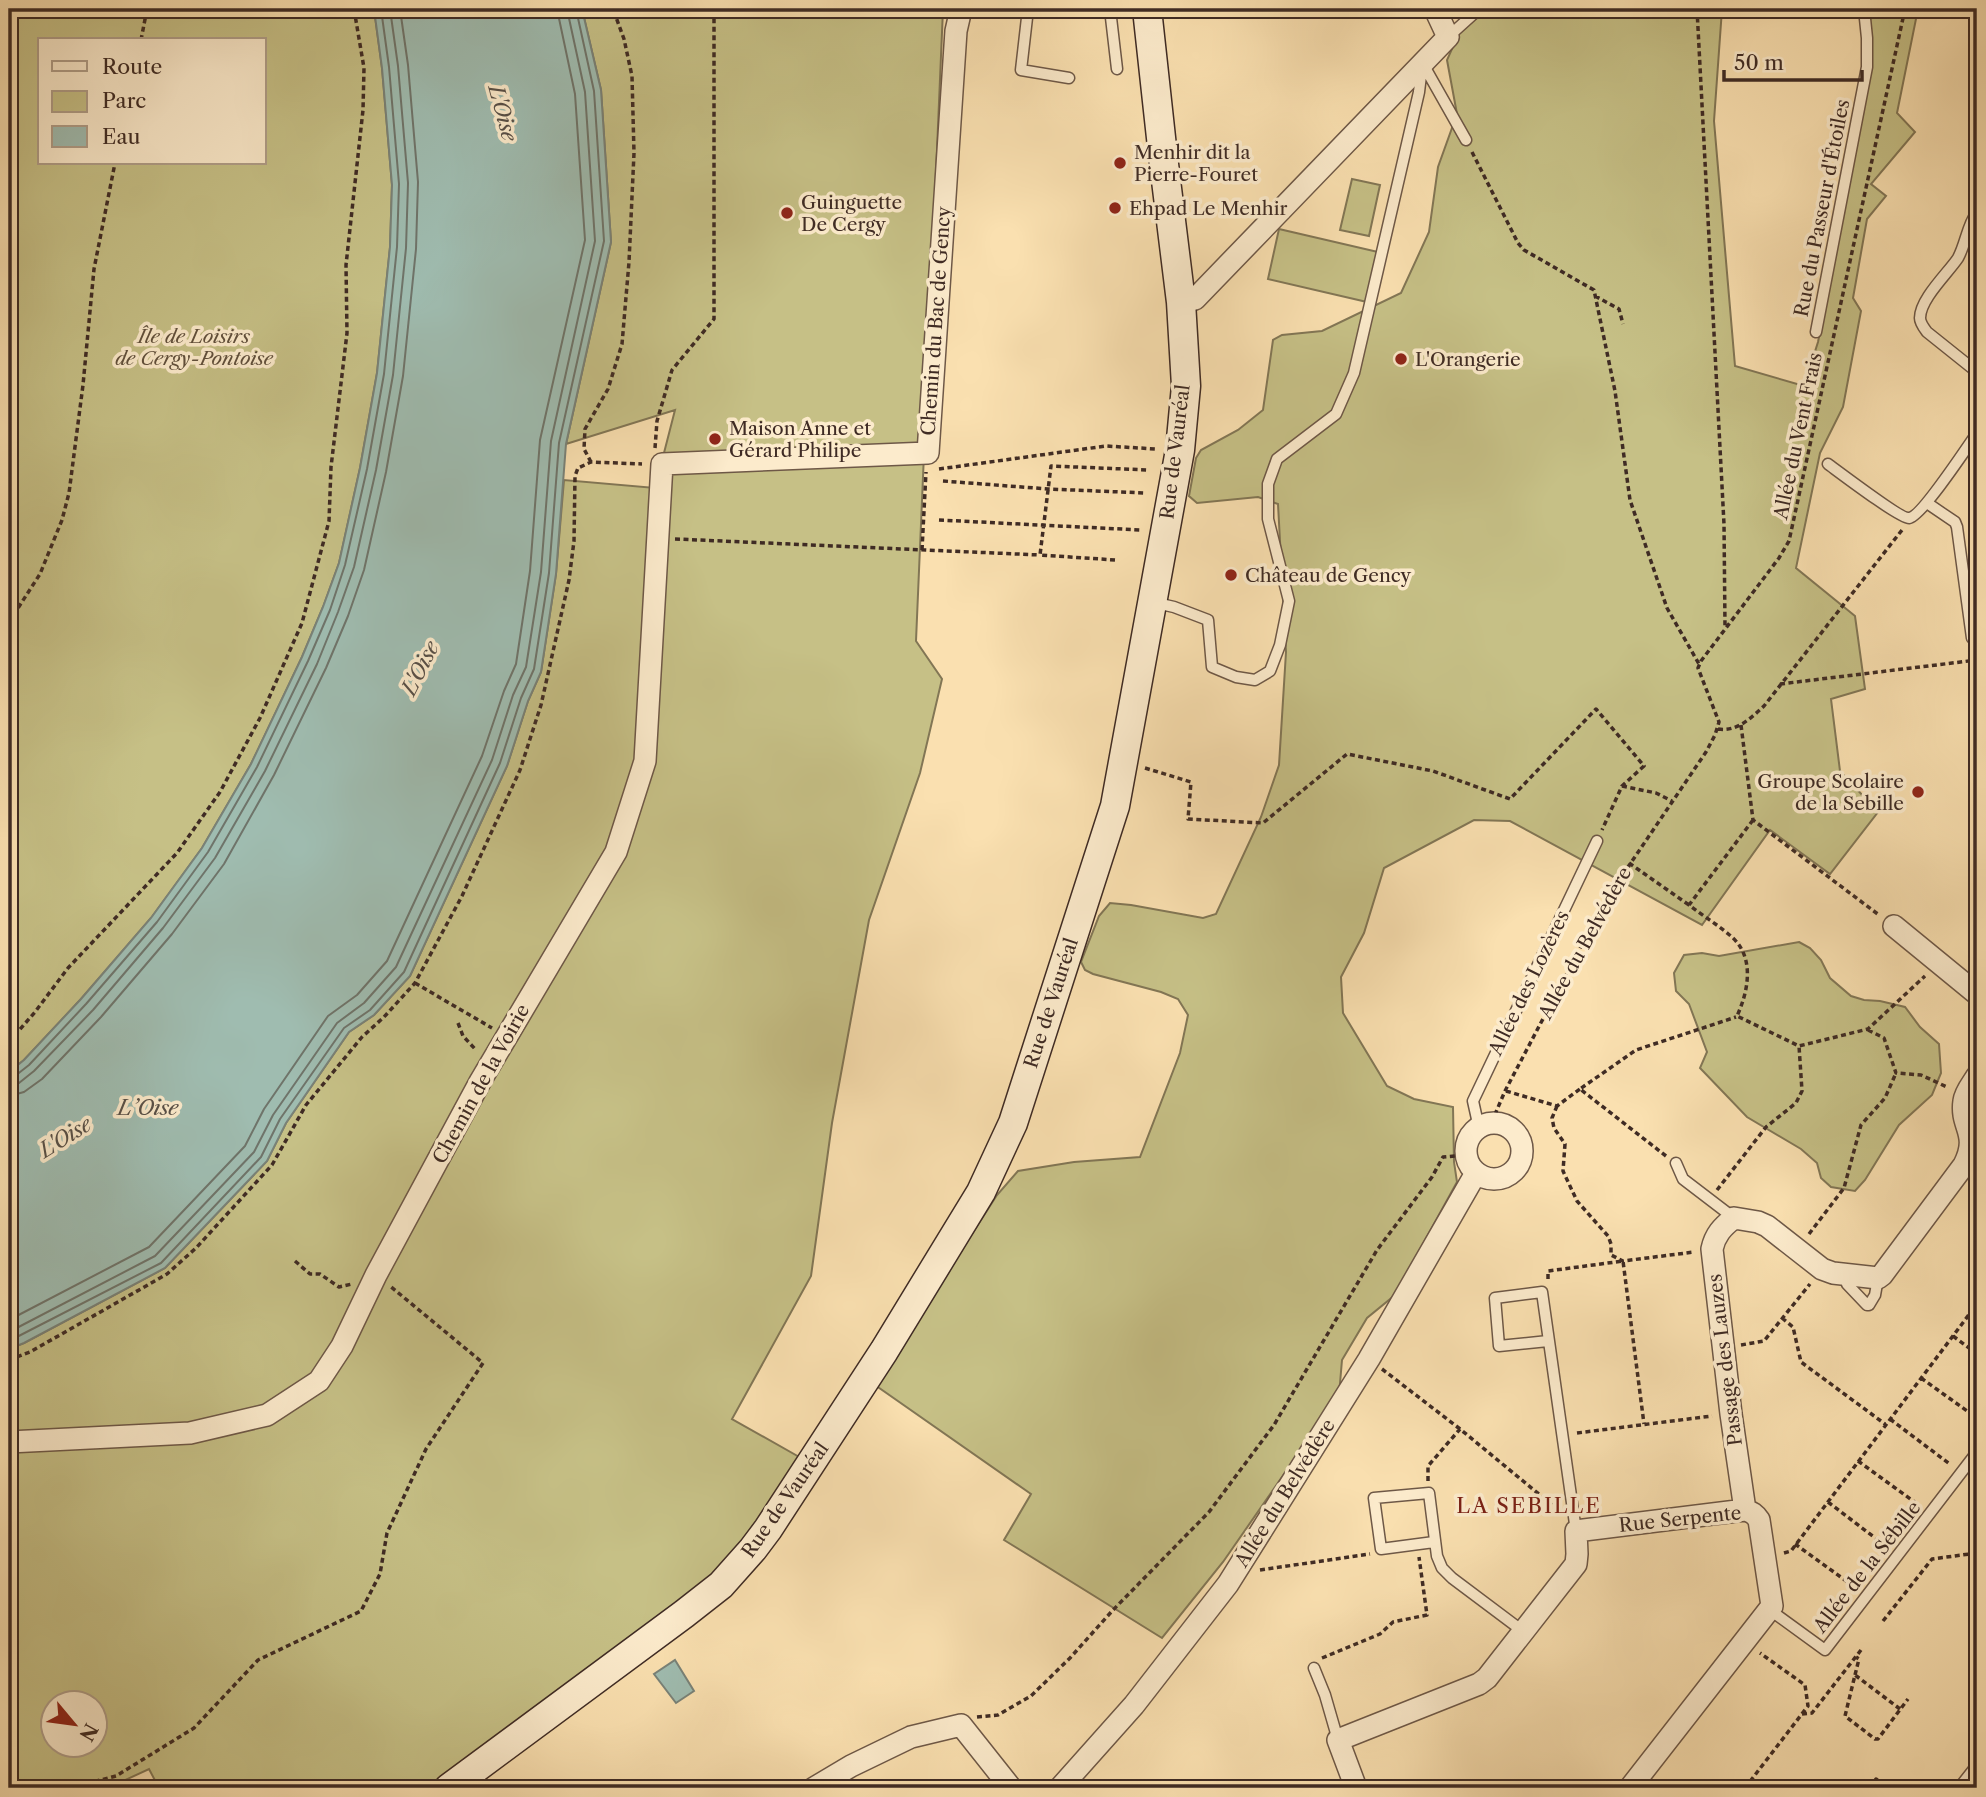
<svg xmlns="http://www.w3.org/2000/svg" width="1986" height="1797" font-family="'Libre Caslon Text',serif">
<style>
.green{fill:#c6c086;stroke:#827655;stroke-width:2;fill-rule:evenodd}
.water{fill:#9fbcb0;stroke:#798278;stroke-width:2}
.lines{fill:none;stroke-linecap:round;stroke-linejoin:round}
.shore{stroke:#6f746a;stroke-width:2}
.lane-casing{stroke:#6e5847;stroke-width:13}
.street-casing{stroke:#6e5847;stroke-width:24}
.secondary-casing{stroke:#3f2b24;stroke-width:31}
.path{stroke:#3f2b24;stroke-width:3.5;stroke-dasharray:5 3.5;stroke-linecap:butt}
.lane{stroke:#fcebcc;stroke-width:10}
.street{stroke:#fcebcc;stroke-width:21}
.secondary{stroke:#fcebcc;stroke-width:28}
.poi-dot{fill:#8f2418;stroke:#fcebcc;stroke-width:2.5}
.labels{text-anchor:middle;dominant-baseline:central;stroke-width:7;stroke-linejoin:round;paint-order:stroke}
.poi-label{font-size:19px;fill:#3f2b24;stroke:#fcebcc;text-anchor:start}
.street-label{font-size:19px;fill:#3f2b24;stroke:#fcebcc}
.park-label{font-size:19px;font-style:italic;fill:#61503c;stroke:#fcebcc}
.water-label{font-size:21px;font-style:italic;fill:#574f47;stroke:#fcebcc}
.neighbourhood-label{font-size:21px;letter-spacing:2px;fill:#7a1f14;stroke:#fcebcc}
</style>
<rect width="100%" height="100%" fill="#fae0b0"/>
<filter id="stains"><feTurbulence type="fractalNoise" baseFrequency=".00286" numOctaves="4"/><feColorMatrix values="0 0 0 0 .2 0 0 0 0 .09 0 0 0 0 .02 0 0 0 .5 -.17"/></filter>
<radialGradient id="worn" r=".72"><stop offset=".6" stop-color="#630" stop-opacity="0"/><stop offset="1" stop-color="#630" stop-opacity=".3"/></radialGradient>
<!-- green -->
<path class="green" d="M9 9H374L382 68 392 185 390 247 377 373 360 468 339 563 323 607 302 657 251 764 202 848 151 918 81 999 24 1060 9 1072ZM40 40H264V163H40Z
M582 9H943L916 641 942 679 920 773 869 920 832 1123 811 1276 732 1419 801 1458 728 1566 427 1788H159L149 1769 108 1788H9V1349L24 1343 165 1268 267 1161 286 1123 349 1032 374 1015 410 976 507 766 528 701 541 672 556 574 564 480 655 488 675 410 566 444 611 242 601 90ZM52 1702H94V1744H52Z
M1487 9H1722L1714 121 1735 366 1804 386 1818 342 1866 98 1868 9H1918L1897 113 1915 132 1871 184 1886 196 1867 219 1853 298 1861 311 1843 407 1820 453 1796 568 1855 616 1865 689 1831 699 1840 771 1878 812 1830 874 1770 830 1702 925 1510 821 1474 820 1384 868 1364 933 1341 977 1343 1013 1387 1086 1414 1099 1453 1107 1454 1162 1457 1182 1395 1295 1367 1318 1342 1360 1339 1395 1223 1562 1162 1638 1004 1540 1031 1494 875 1385 997 1195 1018 1171 1074 1162 1140 1157 1180 1053 1188 1015 1178 999 1161 992 1093 974 1085 970 1081 962 1099 916 1110 903 1131 905 1203 918 1216 914 1261 817 1279 765 1286 652 1278 504 1258 497 1197 503 1189 496 1196 458 1201 450 1238 430 1263 410 1273 340 1282 335 1322 331 1401 293 1429 232 1438 167 1457 114 1447 60 1459 33Z
M1352 179 1380 185 1369 236 1340 230Z
M1279 229 1378 252 1367 302 1268 279Z
M1799 942 1810 948 1821 960 1830 978 1851 996 1864 1000 1880 1001 1905 1007 1920 1027 1939 1044 1941 1073 1932 1095 1899 1125 1865 1180 1855 1191 1831 1187 1821 1178 1817 1163 1801 1149 1747 1117 1700 1068 1707 1052 1689 1004 1676 991 1674 973 1684 955 1702 953 1719 956Z"/>
<!-- water -->
<path class="water" d="M374 9H582L601 90 611 242 566 444 556 574 541 672 528 701 507 766 410 976 374 1015 349 1032 286 1123 267 1161 165 1268 24 1343 9 1349V1072L24 1060 81 999 151 918 202 848 251 764 302 657 323 607 339 563 360 468 377 373 390 247 392 185 382 68Z
M675 1660 694 1691 676 1703 654 1674Z"/>
<g class="lines">
<!-- shore -->
<path class="shore" d="M9 1076H15L29 1065 86 1004 157 922 208 852 257 767 308 661 330 610 345 565 367 469 384 374 397 247 399 184 389 67 381 9
M9 1085 19 1083 34 1071 93 1010 163 928 215 858 265 771 317 664 338 612 354 567 376 470 393 375 406 248 408 183 398 66 390 9
M9 1096 24 1092 42 1079 101 1017 172 934 224 864 274 775 326 668 348 616 364 570 386 472 403 376 416 249 418 182 408 65 400 9
M9 1320 149 1247 245 1146 264 1109 328 1016 357 995 387 961 482 756 504 691 516 664 530 571 540 440 585 240 575 94 557 9
M9 1332 155 1256 254 1152 273 1115 337 1023 364 1003 396 967 492 760 513 695 526 667 541 572 551 441 595 241 585 92 567 9
M9 1341 161 1263 261 1157 280 1119 344 1028 370 1010 404 972 500 763 521 698 534 669 549 573 559 443 604 241 594 91 576 9"/>
<defs>
<path id="lane" d="M1028 9 1021 70 1069 78
M1110 9 1117 69
M1448 37 1479 9
M1423 64 1466 140
M1977 212C1967 226 1966 243 1958 258 1948 273 1920 299 1920 318 1920 323 1924 328 1927 332L1977 372
M1816 332 1867 67V38L1864 9
M1828 464C1839 472 1901 519 1909 518 1921 517 1968 446 1977 433
M1927 503 1955 522 1957 527 1972 638
M1152 602 1174 607 1208 620 1212 667 1236 677 1255 680 1270 671 1280 645 1289 601 1268 519V484L1277 459 1336 414 1354 373 1419 92 1422 67
M1479 1128 1473 1101 1597 841
M1676 1163 1683 1179 1734 1218
M1846 1274 1847 1284 1867 1305H1869L1875 1295 1878 1278
M1548 1341 1499 1346 1495 1298 1542 1292 1576 1531
M1434 1542 1381 1549 1374 1498 1429 1493 1437 1556 1442 1568 1452 1578 1524 1632
M1770 1610 1825 1650 1977 1452
M1314 1668 1325 1695 1338 1740
M1959 1788 1977 1765"/>
<path id="street" d="M1181 302 1195 299 1448 37 1435 9
M1894 926 1977 994
M1466 1151a28 28 0 1 1 56 0a28 28 0 1 1-56 0Z
M9 1442 190 1433 267 1415 319 1381 342 1346 376 1275 481 1080 616 852 645 761 662 464 928 453 956 31 961 9
M1745 1510 1731 1414 1712 1249C1715 1235 1722 1227 1734 1218L1758 1222 1767 1226 1822 1269 1833 1273 1878 1278 1882 1275 1964 1165C1980 1133 1960 1128 1964 1101 1965 1092 1973 1083 1977 1076
M814 1788 851 1766 911 1737 961 1725 1011 1788
M1060 1788 1134 1705 1228 1584 1369 1359 1476 1173
M1356 1788 1338 1740 1479 1684 1487 1678 1576 1564 1577 1554 1576 1531 1745 1510C1752 1512 1755 1514 1759 1520L1772 1606 1630 1788"/>
<path id="secondary" d="M449 1788 684 1614 721 1585 753 1549 768 1529 884 1351 981 1192 1013 1123 1115 806 1180 450 1186 386 1181 302 1163 156 1147 9"/>
</defs>
<!-- lane casing -->
<use href="#lane" class="lane-casing"/>
<!-- street casing -->
<use href="#street" class="street-casing"/>
<!-- secondary casing -->
<use href="#secondary" class="secondary-casing"/>
<!-- path -->
<path class="path" d="M1697 9 1724 524 1725 627
M141 40 147 9
M1472 152 1518 243 1524 250 1594 290 1615 391 1630 500 1667 608 1699 664
M1595 296 1619 309 1623 324
M655 448 657 421 672 370 714 319V9
M591 462 584 449 585 429 608 389 622 344 629 262 634 153 632 76 624 39 613 9
M939 469 1106 446 1156 449
M943 481 1048 489 1145 493
M939 520 1140 530
M675 539 1040 555
M922 550 926 472
M1115 560 1040 555 1051 466 1149 470
M9 622 40 574 62 520 69 493 83 385 94 269 115 163
M1780 684 1977 660
M1741 725 1753 820 1879 915
M1718 729C1737 732 1751 718 1764 706L1902 530
M1145 768 1191 782 1188 819 1263 823 1347 754 1433 771 1510 799 1596 709 1644 766 1622 786 1602 830
M1622 786 1656 793 1672 801
M1753 820 1689 905C1703 916 1720 926 1733 938 1755 959 1748 992 1737 1016L1799 1046 1868 1029 1925 976
M1629 863 1689 905
M415 983 492 1028
M458 1023 463 1036 476 1050
M1868 1030 1884 1038 1896 1073 1921 1075 1947 1087
M9 1042 35 1012 68 968 177 853 220 792 260 718 302 623 329 521 331 467 347 333 346 265 363 110 364 68 354 9
M1506 1091 1557 1106 1580 1089
M1557 1106 1552 1118 1554 1128 1565 1144 1563 1171 1577 1201 1608 1236 1611 1244V1255L1623 1261 1694 1252
M1493 1123 1496 1112 1505 1091 1605 901 1706 752 1715 735 1719 722 1698 668 1701 661 1779 558 1789 541 1905 9
M1666 1156 1580 1089 1636 1050 1736 1017
M1717 1190 1766 1127 1796 1103 1802 1091 1799 1046
M1809 1234 1844 1188 1861 1125 1885 1098 1896 1073
M295 1261 310 1274H320L339 1287 352 1284
M1548 1279V1271L1623 1261 1644 1424
M1782 1318 1793 1327 1801 1362 1885 1424
M1953 1336 1977 1354
M1741 1345 1764 1341 1810 1284
M9 1360 30 1352 167 1274 196 1248 272 1165 306 1105 362 1037 384 1017 415 983 462 896 520 770 541 705 569 580 574 541 575 476 578 468 591 462 642 464
M1382 1369 1460 1429 1557 1509 1560 1510
M1921 1378 1977 1418
M1890 1419 1951 1465
M1577 1433 1712 1416
M1858 1461 1920 1506
M1428 1481V1466L1460 1429
M1828 1502 1887 1547
M1795 1544 1856 1588
M1784 1553 1791 1551 1977 1304
M1260 1570 1370 1554
M1883 1621 1932 1559 1977 1553
M1322 1658 1380 1634 1393 1622 1427 1615 1419 1557
M1855 1675 1859 1659 1856 1657
M1900 1709 1855 1675 1845 1716 1875 1739H1878L1908 1699
M1802 1714 1812 1713 1861 1650
M977 1717 998 1715 1031 1696 1070 1658 1113 1610 1209 1512 1274 1425 1377 1250 1432 1177 1443 1157 1466 1155
M70 1788 116 1776 194 1728 258 1660 361 1611 380 1574 387 1533 426 1449 483 1363 390 1286
M1745 1788 1808 1706 1805 1685 1760 1653
M1870 1788 1876 1779 1888 1788"/>
<!-- lane -->
<use href="#lane" class="lane"/>
<!-- street -->
<use href="#street" class="street"/>
<!-- secondary -->
<use href="#secondary" class="secondary"/>
</g>
<!-- markers -->
<g class="poi-dot">
<circle cx="1120" cy="163" r="7"/>
<circle cx="1115" cy="208" r="7"/>
<circle cx="787" cy="213" r="7"/>
<circle cx="1401" cy="359" r="7"/>
<circle cx="715" cy="439" r="7"/>
<circle cx="1231" cy="575" r="7"/>
<circle cx="1918" cy="792" r="7"/>
</g>
<g class="labels">
<!-- poi labels -->
<g class="poi-label">
<text x="1134" y="152">Menhir dit la<tspan x="1134" dy="22">Pierre-Fouret</tspan></text>
<text x="801" y="202">Guinguette<tspan x="801" dy="22">De Cergy</tspan></text>
<text x="1129" y="208">Ehpad Le Menhir</text>
<text x="1415" y="359">L'Orangerie</text>
<text x="729" y="428">Maison Anne et<tspan x="729" dy="22">Gérard Philipe</tspan></text>
<text x="1245" y="575">Château de Gency</text>
<text x="1904" y="781" text-anchor="end">Groupe Scolaire<tspan x="1904" dy="22">de la Sebille</tspan></text>
</g>
<!-- street labels -->
<g class="street-label">
<text transform="translate(1822 208) rotate(-79)">Rue du Passeur d'Étoiles</text>
<text transform="translate(936 321) rotate(-86)">Chemin du Bac de Gency</text>
<text transform="translate(1798 436) rotate(-78)">Allée du Vent Frais</text>
<text transform="translate(1175 452) rotate(-83)">Rue de Vauréal</text>
<text transform="translate(1585 943) rotate(-61)">Allée du Belvédère</text>
<text transform="translate(1529 983) rotate(-64)">Allée des Lozères</text>
<text transform="translate(1051 1003) rotate(-72)">Rue de Vauréal</text>
<text transform="translate(481 1084) rotate(-61)">Chemin de la Voirie</text>
<text transform="translate(1725 1360) rotate(-97)">Passage des Lauzes</text>
<text transform="translate(1285 1493) rotate(-58)">Allée du Belvédère</text>
<text transform="translate(785 1500) rotate(-55)">Rue de Vauréal</text>
<text transform="translate(1680 1519) rotate(-6)">Rue Serpente</text>
<text transform="translate(1867 1567) rotate(-52)">Allée de la Sébille</text>
</g>
<!-- park labels -->
<g class="park-label">
<text x="194" y="336">Île de Loisirs<tspan x="194" dy="22">de Cergy-Pontoise</tspan></text>
</g>
<!-- water labels -->
<g class="water-label">
<text transform="translate(503 113) rotate(75)">L'Oise</text>
<text transform="translate(420 668) rotate(-63)">L'Oise</text>
<text x="148" y="1107">L’Oise</text>
<text transform="translate(65 1137) rotate(-32)">L'Oise</text>
</g>
<!-- neighbourhood labels -->
<g class="neighbourhood-label">
<text x="1529" y="1505">LA SEBILLE</text>
</g>
</g>
<!-- margin -->
<rect width="1986" height="1797" fill="none" stroke="#fae0b0" stroke-width="35"/>
<rect x="10" y="10" width="1965" height="1776" fill="none" stroke="#3f2b24" stroke-width="3.5"/>
<rect x="18" y="18" width="1951" height="1762" fill="none" stroke="#3f2b24" stroke-width="2"/>
<!-- legend -->
<rect x="38" y="38" width="228" height="126" fill="#fcebcc" stroke="#b09e89" stroke-width="2"/>
<rect x="52" y="61" width="35" height="10" fill="#fcebcc" stroke="#b09e89" stroke-width="2"/>
<text x="102" y="74" font-size="21" fill="#3f2b24">Route</text>
<rect x="52" y="91" width="35" height="21" fill="#c6c086" stroke="#b09e89" stroke-width="2"/>
<text x="102" y="108" font-size="21" fill="#3f2b24">Parc</text>
<rect x="52" y="126" width="35" height="21" fill="#9fbcb0" stroke="#b09e89" stroke-width="2"/>
<text x="102" y="144" font-size="21" fill="#3f2b24">Eau</text>
<!-- north arrow -->
<g transform="translate(74 1724) rotate(119)"><circle r="33" fill="#fcebcc" stroke="#b09e89" stroke-width="2"/>
<path d="M0-5L12 26L0 18L-12 26Z" fill="#8f2418"/>
<text y="-10" font-size="19" font-weight="bold" text-anchor="middle" fill="#3f2b24">N</text>
</g>
<!-- scale -->
<path d="M1724 70v10h138v-10" fill="none" stroke="#3f2b24" stroke-width="3.5"/>
<text x="1734" y="70" font-size="21" fill="#3f2b24" stroke="#fcebcc" stroke-width="5" paint-order="stroke">50 m</text>
<rect width="100%" height="100%" filter="url(#stains)"/>
<rect width="100%" height="100%" fill="url(#worn)"/>
</svg>
